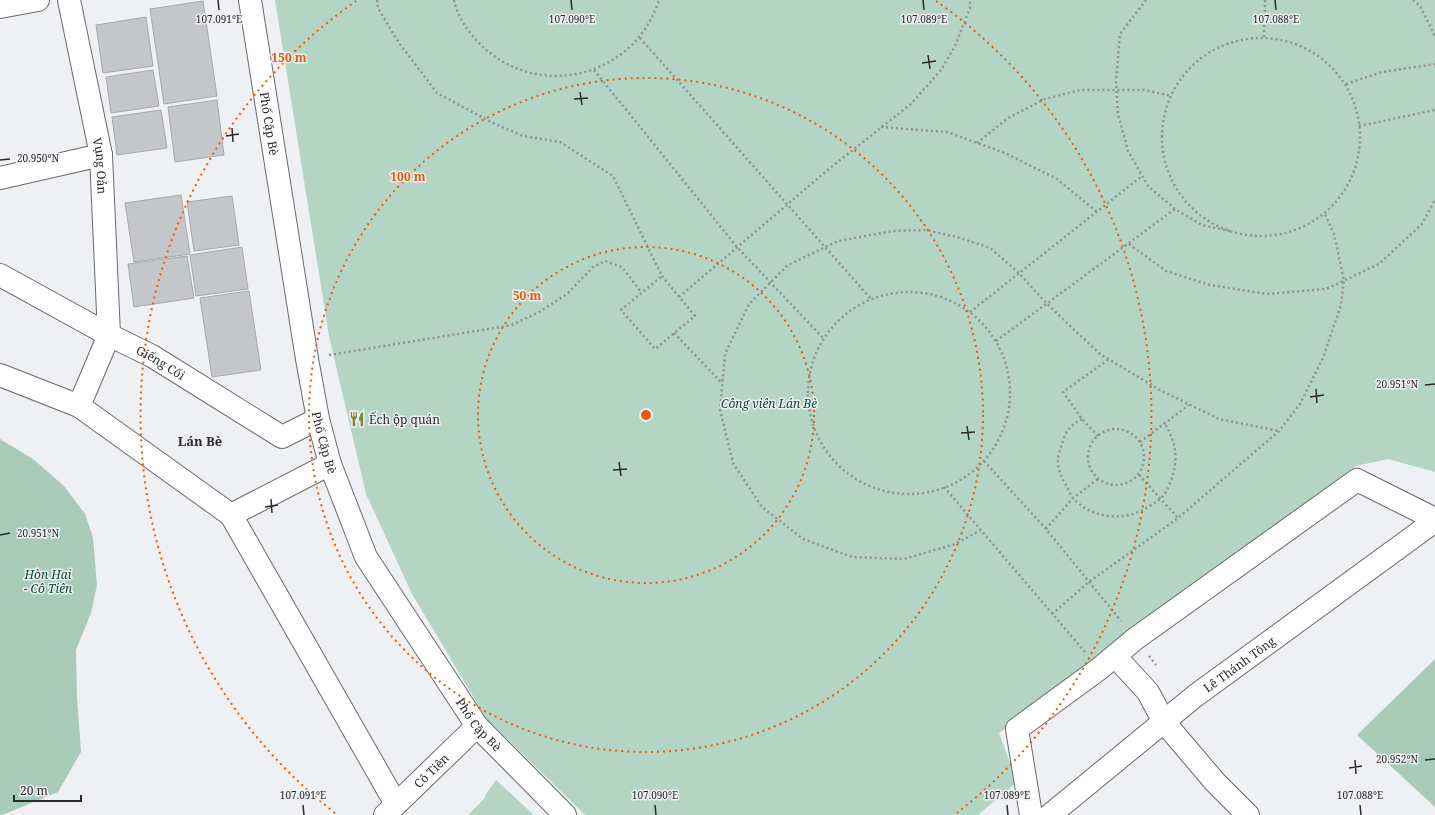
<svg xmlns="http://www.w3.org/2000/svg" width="1435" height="815" font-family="'Noto Serif',serif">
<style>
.green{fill:#b5d5c4}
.forest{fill:#a8cbb9}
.building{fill:#c5c6ca;stroke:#a7a8ac}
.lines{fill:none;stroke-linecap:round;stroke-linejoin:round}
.minor-casing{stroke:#696a6d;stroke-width:24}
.major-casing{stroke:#696a6d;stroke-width:24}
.path{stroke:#8f8f92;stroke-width:2.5;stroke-dasharray:2 3;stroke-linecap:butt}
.minor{stroke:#fff;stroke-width:22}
.major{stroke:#fff;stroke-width:22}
.ticks{fill:none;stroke:#2a2a2c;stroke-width:1.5}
.ring{fill:none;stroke:#e8590c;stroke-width:2;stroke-dasharray:2 4}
.labels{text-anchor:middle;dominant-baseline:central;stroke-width:3;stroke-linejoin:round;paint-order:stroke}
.street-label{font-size:12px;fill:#2a2a2c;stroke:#eff0f4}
.park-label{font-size:12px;font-style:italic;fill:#03472e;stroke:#eff0f4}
.poi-label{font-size:12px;fill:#2a2a2c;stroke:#eff0f4;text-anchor:start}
.neighbourhood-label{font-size:13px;font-weight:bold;fill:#2a2a2c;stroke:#eff0f4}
.ticks-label{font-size:10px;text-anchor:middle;fill:#2a2a2c;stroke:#eff0f4;stroke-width:3;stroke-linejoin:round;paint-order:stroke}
.centre{fill:#e8590c;stroke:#eff0f4;stroke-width:2}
.ring-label{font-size:12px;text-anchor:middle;font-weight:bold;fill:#e8590c;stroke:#eff0f4;stroke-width:3;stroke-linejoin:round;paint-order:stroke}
</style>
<rect width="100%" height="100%" fill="#eff0f4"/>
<!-- green -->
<path class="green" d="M275 0H1435V472L1388 459 1356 466 999 733 1017 782 978 815H585L486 718 412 594 366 494 329 336Z
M496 780 534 815H468L484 799 486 794Z"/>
<!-- forest -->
<path class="forest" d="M0 439 33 459 64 486 85 514 93 537 97 585 91 613 76 650 77 697 81 752 58 792 2 815H0Z
M1435 659V807L1357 735Z"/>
<!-- building -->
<path class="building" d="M203 1 217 96 164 104 150 9Z
M146 17 153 66 103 73 96 25Z
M153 70 159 106 111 113 106 77Z
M217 100 224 155 175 162 168 107Z
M161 110 167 148 117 155 112 117Z
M181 195 190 254 134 262 125 203Z
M232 196 239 245 194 251 187 202Z
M242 247 248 289 196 296 190 255Z
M187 256 194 298 134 307 128 264Z
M249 291 261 370 212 377 200 298Z"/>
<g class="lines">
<defs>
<g id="minor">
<path id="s1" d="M69 0 101 155 109 335 79 406"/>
<path id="s2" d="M250 0 307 359 318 419 330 464 366 557 477 726 565 815"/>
<path d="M0 7 38 0"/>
<path d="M0 178 101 155"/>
<path id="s3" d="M0 275 109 335 152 356 282 437 318 419"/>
<path d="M0 375 79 406 231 515 396 804"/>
<path d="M231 515 330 464"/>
<path d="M1115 656 1148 692 1164 722 1215 782 1248 815"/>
<path id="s4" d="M385 815 477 726"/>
<path d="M1031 815 1017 729 1099 669 1135 639 1357 480 1435 519"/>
</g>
<g id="major">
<path id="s5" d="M1050 815 1195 696 1435 521"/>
</g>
</defs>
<!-- minor casing -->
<use href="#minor" class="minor-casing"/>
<!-- major casing -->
<use href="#major" class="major-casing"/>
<!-- path -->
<path class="path" d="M377 0 378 8 399 43 437 93 491 122 523 136 560 142 613 176 662 276
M454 0C457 16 467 30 478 42 535 102 634 79 659 0
M1146 0 1120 34 1116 82 1118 114 1128 151 1148 186 1175 209 1202 225 1230 231
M1413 0 1420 6 1435 36
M1264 37 1265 0
M640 38 871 299
M1162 137a99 99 0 1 1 198 0a99 99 0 1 1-198 0Z
M594 70 737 247 823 338
M1346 84 1382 72 1435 64
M1359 126 1435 110
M881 127 947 132 1005 153 1057 179 1097 212
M977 143 1008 118 1045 99 1080 90H1144L1172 96
M1129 244 1166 271 1210 285 1267 294 1326 289 1379 264 1422 224 1435 200
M662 276 695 316 655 349 621 310Z
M808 393a101 101 0 1 1 202 0a101 101 0 1 1-202 0Z
M679 297 830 168 911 104 941 70 955 46 970 8V0
M970 312 1142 176
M674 333 722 383
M996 341 1175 209
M329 355 512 325 539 312 567 294 593 267 605 261 622 267 641 292
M1082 419C1069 426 1065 432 1061 447 1060 450 1058 455 1058 458 1057 468 1062 479 1067 487 1069 490 1070 495 1073 498 1091 519 1126 522 1148 507 1160 500 1165 496 1170 483 1179 460 1177 444 1164 422
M1088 457a28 28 0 1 1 56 0a28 28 0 1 1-56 0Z
M1098 436 1082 419 1063 392 1109 359
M1140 442 1189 405
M984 461 1046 529 1121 621
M1139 475 1178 518
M944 487 1085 652
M1046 529 1073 498 1098 479
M981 530 955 544 904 559 852 557 803 539 762 507 733 463 720 410 725 354 749 304 788 265 838 241 893 231 926 230 957 237 990 248 1019 273 1047 304 1100 354 1160 390 1219 419 1279 431
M1052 614 1089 582 1178 518 1279 431 1300 404 1323 358 1341 305 1344 280 1334 234 1324 212
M1149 656 1156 665"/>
<!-- minor -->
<use href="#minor" class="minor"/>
<!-- major -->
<use href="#major" class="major"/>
</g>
<!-- ticks -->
<path class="ticks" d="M218 0 219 10M571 0 572 10M923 0 924 10M1275 0 1276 10M928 55 930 69M922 63 936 61M580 92 582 105M574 99 588 98M232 128 233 142M226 136 239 134M0 160 10 159M1425 385 1435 384M1316 389 1317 403M1310 397 1324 395M967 426 969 440M961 433 975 432M619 462 621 476M613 470 627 469M271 499 272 513M265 507 278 505M0 535 10 533M1355 760 1356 774M1425 760 1435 759M1349 768 1362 766M303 805 304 815M655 805 656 815M1007 805 1008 815M1360 805 1361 815"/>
<!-- distance rings -->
<g class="ring">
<circle cx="646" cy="415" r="168"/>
<circle cx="646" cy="415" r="337"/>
<path d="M335 813A505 505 0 0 1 356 1M936 1A505 505 0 0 1 957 813"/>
</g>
<!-- icons -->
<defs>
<symbol id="restaurant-bare" viewBox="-9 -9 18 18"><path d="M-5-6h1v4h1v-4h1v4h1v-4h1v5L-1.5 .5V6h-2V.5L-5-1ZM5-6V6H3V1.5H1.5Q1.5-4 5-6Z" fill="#808632" stroke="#eff0f4" stroke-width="2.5" paint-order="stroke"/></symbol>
</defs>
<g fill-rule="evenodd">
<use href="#restaurant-bare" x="346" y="408" width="22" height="22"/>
</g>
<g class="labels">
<!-- street labels -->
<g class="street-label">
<text stroke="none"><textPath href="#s2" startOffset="125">Phố Cặp Bè</textPath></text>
<text stroke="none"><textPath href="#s1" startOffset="169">Vụng Oản</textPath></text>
<text stroke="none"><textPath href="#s3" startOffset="183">Giếng Cối</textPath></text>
<text stroke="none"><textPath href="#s2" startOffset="449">Phố Cặp Bè</textPath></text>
<text stroke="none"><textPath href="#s5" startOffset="242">Lê Thánh Tông</textPath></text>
<text stroke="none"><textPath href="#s2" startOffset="773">Phố Cặp Bè</textPath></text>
<text stroke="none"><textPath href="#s4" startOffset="64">Cô Tiên</textPath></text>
</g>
<!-- park labels -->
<g class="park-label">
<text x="769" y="403">Công viên Lán Bè</text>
<text x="48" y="574">Hòn Hai<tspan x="48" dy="14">- Cô Tiên</tspan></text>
</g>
<!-- poi labels -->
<g class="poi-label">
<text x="369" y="419">Ếch ộp quán</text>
</g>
<!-- neighbourhood labels -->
<g class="neighbourhood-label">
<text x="200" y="441">Lán Bè</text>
</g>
</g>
<g class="ticks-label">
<text x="219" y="23">107.091°E</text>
<text x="572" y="23">107.090°E</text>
<text x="924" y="23">107.089°E</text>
<text x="1276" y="23">107.088°E</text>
<text x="38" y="162">20.950°N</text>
<text x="1397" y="388">20.951°N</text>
<text x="38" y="537">20.951°N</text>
<text x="1397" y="763">20.952°N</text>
<text x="303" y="799">107.091°E</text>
<text x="655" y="799">107.090°E</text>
<text x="1007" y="799">107.089°E</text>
<text x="1360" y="799">107.088°E</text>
</g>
<circle cx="646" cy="415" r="6" class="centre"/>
<g class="ring-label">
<text x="289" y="62">150 m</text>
<text x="408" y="181">100 m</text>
<text x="527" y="300">50 m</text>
</g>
<!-- scale -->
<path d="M14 795v6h67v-6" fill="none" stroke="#2a2a2c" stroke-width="2"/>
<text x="20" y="795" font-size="12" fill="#2a2a2c" stroke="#eff0f4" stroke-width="3" paint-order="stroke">20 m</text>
</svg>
